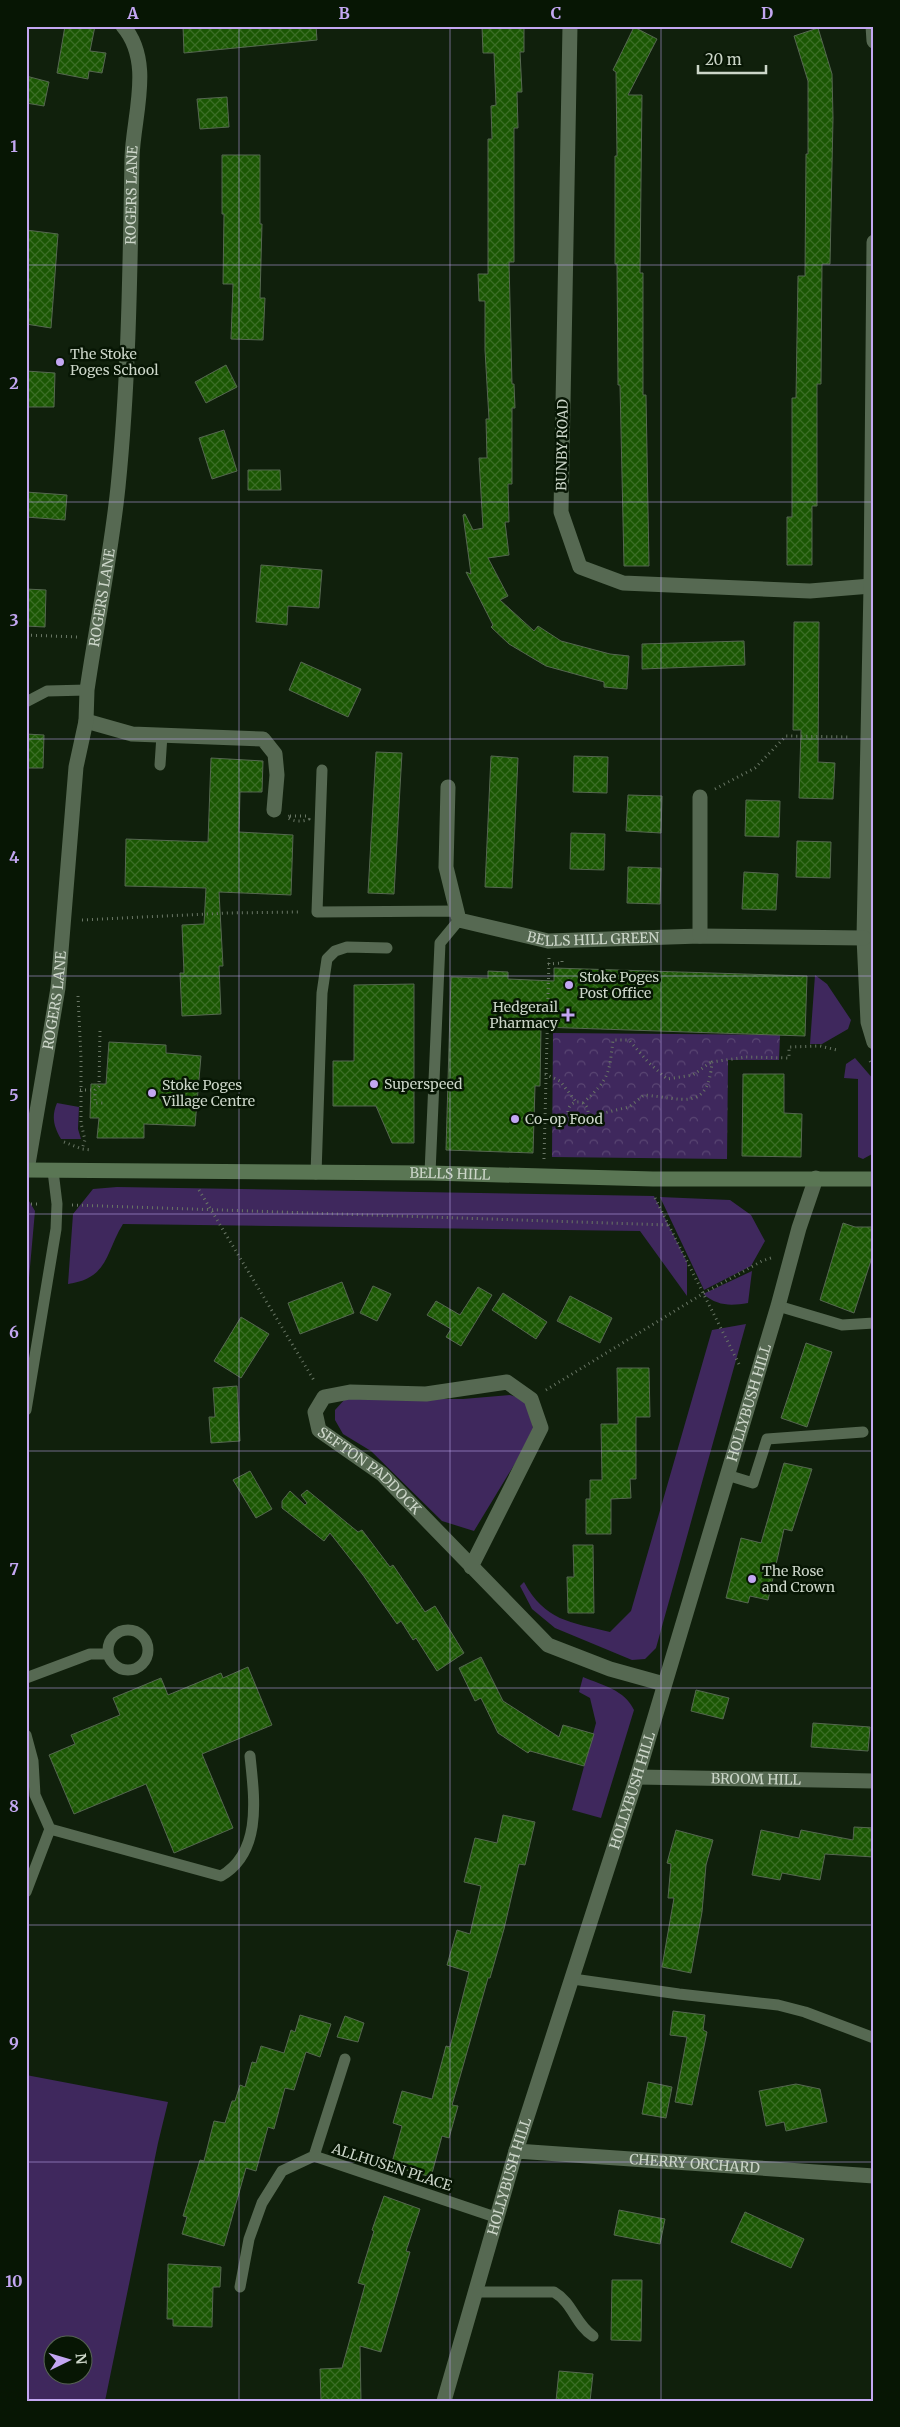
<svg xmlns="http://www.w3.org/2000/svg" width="900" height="2427" font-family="Merriweather,serif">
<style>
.grass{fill:#3f285d;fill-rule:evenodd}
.park{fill:url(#park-crowns)}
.building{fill:url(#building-cross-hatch);stroke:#556750}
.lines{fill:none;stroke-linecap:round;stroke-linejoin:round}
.path{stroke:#697665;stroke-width:3;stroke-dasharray:1 4;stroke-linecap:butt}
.service{stroke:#566952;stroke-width:11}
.minor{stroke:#566952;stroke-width:15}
.secondary{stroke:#5a7654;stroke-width:15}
.grid{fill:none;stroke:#c3a7f2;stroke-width:1;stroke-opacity:0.55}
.poi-dot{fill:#c3a7f2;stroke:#071604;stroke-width:2}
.labels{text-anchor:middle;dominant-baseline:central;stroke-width:5;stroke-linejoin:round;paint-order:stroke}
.street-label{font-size:14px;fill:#ccd6c9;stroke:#071604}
.poi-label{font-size:14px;fill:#ccd6c9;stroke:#071604;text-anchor:start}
.neatline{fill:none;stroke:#c3a7f2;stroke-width:2}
.grid-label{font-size:16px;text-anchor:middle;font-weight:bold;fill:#c3a7f2}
</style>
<defs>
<pattern id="park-crowns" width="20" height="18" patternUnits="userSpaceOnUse" patternTransform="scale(1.25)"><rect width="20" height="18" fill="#3f285d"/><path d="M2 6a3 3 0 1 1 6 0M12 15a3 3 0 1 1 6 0" fill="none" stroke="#5a4673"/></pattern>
<pattern id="building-cross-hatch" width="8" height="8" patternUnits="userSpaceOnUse" patternTransform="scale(1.25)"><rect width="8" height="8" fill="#1b5703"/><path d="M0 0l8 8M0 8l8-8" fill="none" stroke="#3b6e26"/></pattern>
</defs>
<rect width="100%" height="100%" fill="#10200c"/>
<!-- grass -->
<path class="grass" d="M815 975 827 984 851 1020 848 1029 822 1044H810Z
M855 1058 874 1080V1153L863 1159 858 1157V1079L844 1078 846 1064Z
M57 1103 79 1107 78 1129 81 1139H61C54 1127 51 1117 57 1103Z
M117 1187 654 1196 687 1262V1296L640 1231 123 1224C105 1253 109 1278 68 1284L73 1214 93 1189Z
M26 1196 35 1211 29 1278H26Z
M660 1197 730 1200 751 1215 765 1241 751 1266 704 1290Z
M752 1271 748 1303C730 1306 718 1306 703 1294Z
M746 1324 656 1648 645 1659 632 1660 555 1628 532 1609 520 1586 524 1582C545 1621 570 1622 610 1632L631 1611 712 1330Z
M510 1395 526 1400 534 1432 474 1531 442 1521 371 1451 343 1434 335 1420V1410L345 1399H463Z
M583 1677C602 1685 625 1690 634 1710L601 1818 572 1810 596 1723 590 1698 579 1692Z
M26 2075 168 2102 158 2143 105 2401H26ZM82 2344V2374H52V2344Z"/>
<!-- park -->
<path class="park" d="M553 1033 780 1035 779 1060H728L727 1159 552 1157Z"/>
<!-- building -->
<path class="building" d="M65 26H95L90 51 106 53 102 73 89 71 88 79 57 73Z
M183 26H316L317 40 184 53Z
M482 26H524V52H520L522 92H517L518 128H514V262H509L512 384H514L515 408H512V484H508L509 522H505L509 555 488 558 508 596 500 600 534 631 538 626 561 641 610 654 629 656 627 689 604 687V682L546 666 509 644 491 627 493 625 466 572 471 574 463 515 465 514 473 530 483 528 479 458H487L486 419H489L485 350V301H479L478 274H488V139H492L491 106 496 105 494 53H483Z
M634 27 657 39 628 95H642L640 273H643V395H646L649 566H624L620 385H618L617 264H615V156H617L616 72 613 70Z
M818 28 832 74 833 118 830 264H822L821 384H817V506H812V565H787V517H792V398H796L798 276H805L806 154H808V81L794 36Z
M26 76 49 82 44 106 26 103Z
M227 97 229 127 200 129 197 99Z
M222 155H260V224H262L260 298H265L263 340 231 339 233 284H223L224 214H222Z
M26 230 58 234 51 328 26 324Z
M226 365 237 387 206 403 195 382Z
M26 371 55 373 54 407H26Z
M224 430 237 471 212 479 199 438Z
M248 470H280L281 490H248Z
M26 492 67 495 65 520 26 517Z
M261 565 322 570 319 608 288 606 287 625 256 622Z
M26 589 46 590 45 627 26 626Z
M794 622H819L818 762 835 763 833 799 799 798 801 730H793Z
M744 641 745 665 642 669V644Z
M301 662 361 689 348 717 289 690Z
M26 734 44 735 43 768H26Z
M376 752 402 753 394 894 368 893Z
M491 756 518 758 512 888 485 887Z
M574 756 608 757 607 793 573 792Z
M211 758 263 761 262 792H240L239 832 293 835 291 895 219 892 223 966H219L221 1014 182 1016 180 973H184L182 925 204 924 206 888 125 886 126 839 208 842Z
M628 795 662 796 661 833 626 831Z
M746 800 780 801 779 837 745 836Z
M571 833 605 834 604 870 570 869Z
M797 841 831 842 830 878 796 877Z
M628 867 661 868 660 904 627 903Z
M744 872 778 874 776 910 742 909Z
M554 968 807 976 805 1036 541 1027 540 1086H535L533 1153 446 1150 451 977 488 978V971L508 972V979L554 981Z
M414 984V1143H392L376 1106H333V1061H354V985Z
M109 1042 166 1045V1053L201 1056 195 1126 144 1124V1138H97L99 1118H90L91 1084H106Z
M743 1074H784V1113L802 1114 801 1157 742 1156Z
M843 1223 855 1227H874V1251L854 1313 820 1300Z
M342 1282 354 1313 300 1334 288 1303Z
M373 1286 391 1294 377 1321 360 1313Z
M478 1287 492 1295 461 1346 446 1337 451 1329 427 1315 436 1301 460 1315Z
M503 1293 547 1322 536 1339 492 1310Z
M570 1296 612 1318 600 1343 557 1321Z
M241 1317 269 1334 241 1378 214 1361Z
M806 1343 832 1352 807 1427 781 1418Z
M617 1368H649L650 1417H636V1479H630L631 1498 611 1499V1534H586V1499H590V1480H602L601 1424H618Z
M237 1386 240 1441 211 1443 209 1417H215L213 1388Z
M784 1463 812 1469 792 1531 784 1529 768 1600 750 1596 748 1603 726 1598 741 1538 761 1543Z
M250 1471 272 1509 256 1518 233 1480Z
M307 1490 358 1532 362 1530 390 1567 393 1565 425 1612 435 1606 464 1653 437 1671 416 1638 413 1640 401 1621 397 1624 363 1575 330 1533 324 1541 282 1508V1501L290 1491 305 1505 307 1503 301 1495Z
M573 1545H593L594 1613H568L567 1577H574Z
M481 1657 503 1701 559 1737 563 1725 594 1734 584 1766 530 1751 528 1753 498 1733 481 1698 475 1701 459 1668Z
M248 1667 272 1725 202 1754 233 1828 174 1853 146 1784 74 1814 49 1755 75 1744 71 1735 120 1715 113 1698 161 1678 168 1695 221 1673 223 1678Z
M696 1690 729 1698 723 1719 691 1711Z
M813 1723 870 1727 868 1751 811 1747Z
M503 1815 535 1822 525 1865 519 1864 504 1929 490 1978H488L452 2105 458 2106 449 2138 442 2136 431 2177 391 2166 402 2126 393 2123 402 2091 432 2099 446 2046 450 2047 469 1972 447 1965 457 1930 470 1934 481 1886 464 1882 475 1838 497 1843Z
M854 1827 874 1828V1857L825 1854 820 1880 782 1873 780 1880 752 1875 761 1830 799 1838 801 1830 853 1840Z
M676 1830 713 1840 706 1865 702 1912 691 1973 662 1967 674 1898H668L671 1864 667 1863Z
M673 2011 705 2015 703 2030 707 2032 692 2105 675 2102 687 2037 670 2035Z
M300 2015 331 2024 320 2057 306 2052 294 2090 285 2088 274 2129 268 2127 256 2171 246 2168 224 2246 182 2234 187 2217 183 2216 200 2160 204 2161 214 2121 225 2123 232 2101H235L240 2085 245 2087 252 2062 256 2063 261 2046 284 2053 291 2030 295 2032Z
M345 2016 364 2023 358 2042 337 2037Z
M648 2082 672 2087 666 2118 642 2114Z
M796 2084 820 2089 827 2122 786 2131 784 2122 766 2126 759 2091Z
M384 2196 420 2209 406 2251 410 2252 381 2352 360 2346 361 2401H321L320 2369 342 2368 365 2285 358 2283 374 2231 372 2230Z
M619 2210 665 2219 660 2244 614 2235Z
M745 2212 804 2239 791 2268 731 2242Z
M168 2264 221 2267 220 2287H213L212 2327 173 2326V2319H167Z
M612 2280H642L641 2341 611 2340Z
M559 2371 593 2374 590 2401H556Z"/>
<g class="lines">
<!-- path -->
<path class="path" d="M26 635 77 637
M715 789 755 768 786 736 850 737
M290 816H306L309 819C303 822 292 822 287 817Z
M82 920 227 913 300 912
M548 964 562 963V957
M78 996 81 1058V1123L85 1140 82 1149
M100 1031 99 1086 95 1090V1103H105
M870 1061 874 1068
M545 1074 560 1081 577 1103
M80 1090H95
M568 1112a10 10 0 1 1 20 0a10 10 0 1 1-20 0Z
M583 1103C609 1079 609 1075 613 1040H629L648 1062 667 1079 693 1075 711 1062
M587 1117 629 1107 644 1095C682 1098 708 1113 712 1062L746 1057 789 1058V1047L820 1046 837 1050
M64 1142 82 1149 92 1150
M544 1159 549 958
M199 1190 315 1382
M655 1198 740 1366
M26 1204H41
M72 1205 668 1225
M546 1390 704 1293 762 1261 771 1258"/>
<!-- service -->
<path class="service" d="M26 702 47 691 87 690
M160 765 162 735
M322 770 317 912 457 911
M430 1173 440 943 459 920
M316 1174 322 993 327 959 335 951 347 947 387 948
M778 1306 842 1325 874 1323
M26 1410 56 1229 57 1204 53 1171
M727 1475 753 1483 767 1439 863 1432
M108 1650a20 20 0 1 1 40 0a20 20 0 1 1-40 0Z
M26 1678 90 1654H108
M26 1735 33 1761 35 1795 50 1829 221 1876C263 1852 254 1796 250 1756
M26 1892 50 1829
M573 1979 679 1994 778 2005 805 2012 874 2038
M314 2156 345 2059
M240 2287 249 2239 262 2203 282 2171 314 2156 498 2218
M476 2292H554C573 2303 575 2324 593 2336"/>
<!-- minor -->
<g class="minor">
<path d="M570 26 561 512 580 567 623 583 810 591 871 586"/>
<path d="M873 26 874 41"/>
<path d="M874 242 871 586 864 938 868 1022 874 1042"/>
<path d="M86 721 132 734 263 739 275 754 277 775 274 810"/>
<path id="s1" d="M448 787 446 867 459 920 548 941 700 936 864 938"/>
<path d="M700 797V936"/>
<path id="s2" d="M27 1170 58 988 76 767 86 721 87 690C97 622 111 555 118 487 129 378 130 268 132 158 133 116 154 62 123 26"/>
<path id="s3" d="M471 1567 541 1428 531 1399 507 1382 426 1394 350 1392 324 1397 315 1412 319 1430 382 1474 548 1645 610 1669 664 1684"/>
<path id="s4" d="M637 1777 874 1781"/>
<path id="s5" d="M516 2151 874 2176"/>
<path id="s6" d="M444 2401 516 2151 637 1777 778 1306 799 1228 816 1178"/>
</g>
<!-- secondary -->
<path class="secondary" id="s7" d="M26 1170 430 1173 653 1179H874"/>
</g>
<!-- grid -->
<path class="grid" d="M239 26V2401M450 26V2401M661 26V2401M26 265H874M26 502H874M26 739H874M26 976H874M26 1214H874M26 1451H874M26 1688H874M26 1925H874M26 2162H874"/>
<!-- markers -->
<g class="poi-dot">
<circle cx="60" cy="362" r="5"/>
<circle cx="569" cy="985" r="5"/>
<path d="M565.5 1007.5h5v5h5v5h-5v5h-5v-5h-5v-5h5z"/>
<circle cx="374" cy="1084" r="5"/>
<circle cx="152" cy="1093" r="5"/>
<circle cx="515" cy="1119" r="5"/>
<circle cx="752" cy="1579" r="5"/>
</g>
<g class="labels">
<!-- street labels -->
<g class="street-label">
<text stroke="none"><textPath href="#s2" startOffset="982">ROGERS LANE</textPath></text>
<text transform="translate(562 445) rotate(-89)">BUNBY ROAD</text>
<text stroke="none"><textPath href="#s2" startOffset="578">ROGERS LANE</textPath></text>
<text stroke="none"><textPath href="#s1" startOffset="271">BELLS HILL GREEN</textPath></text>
<text stroke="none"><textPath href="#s2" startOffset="172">ROGERS LANE</textPath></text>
<text stroke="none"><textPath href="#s7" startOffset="424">BELLS HILL</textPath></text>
<text stroke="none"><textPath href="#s6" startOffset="1044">HOLLYBUSH HILL</textPath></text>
<text stroke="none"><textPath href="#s3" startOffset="501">SEFTON PADDOCK</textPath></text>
<text stroke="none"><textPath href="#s4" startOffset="119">BROOM HILL</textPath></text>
<text stroke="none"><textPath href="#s6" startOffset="639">HOLLYBUSH HILL</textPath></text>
<text stroke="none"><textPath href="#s5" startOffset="179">CHERRY ORCHARD</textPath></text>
<text transform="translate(392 2167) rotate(18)">ALLHUSEN PLACE</text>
<text stroke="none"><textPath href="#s6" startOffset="234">HOLLYBUSH HILL</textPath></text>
</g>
<!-- poi labels -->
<g class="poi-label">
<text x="70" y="354">The Stoke<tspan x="70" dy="16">Poges School</tspan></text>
<text x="579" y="977">Stoke Poges<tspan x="579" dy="16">Post Office</tspan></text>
<text x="558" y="1007" text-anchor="end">Hedgerail<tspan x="558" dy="16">Pharmacy</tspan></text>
<text x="384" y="1084">Superspeed</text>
<text x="162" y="1085">Stoke Poges<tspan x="162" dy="16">Village Centre</tspan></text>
<text x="525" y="1119">Co-op Food</text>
<text x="762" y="1571">The Rose<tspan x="762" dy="16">and Crown</tspan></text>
</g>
</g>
<!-- border -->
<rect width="900" height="2427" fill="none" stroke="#071604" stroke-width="55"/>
<!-- north arrow -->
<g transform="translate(68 2360) rotate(85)"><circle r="24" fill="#071604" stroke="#566353"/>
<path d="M0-4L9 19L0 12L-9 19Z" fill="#c3a7f2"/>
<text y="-8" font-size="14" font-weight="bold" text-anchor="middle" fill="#ccd6c9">N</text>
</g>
<!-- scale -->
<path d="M698 65v8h68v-8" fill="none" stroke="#ccd6c9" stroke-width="2.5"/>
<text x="705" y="65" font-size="15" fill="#ccd6c9" stroke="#071604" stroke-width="4" paint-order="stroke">20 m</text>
<rect x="28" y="28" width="844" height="2372" class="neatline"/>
<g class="grid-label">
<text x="133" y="19">A</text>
<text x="344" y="19">B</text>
<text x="556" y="19">C</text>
<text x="767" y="19">D</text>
<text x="14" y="152">1</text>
<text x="14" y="389">2</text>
<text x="14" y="626">3</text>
<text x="14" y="863">4</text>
<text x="14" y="1101">5</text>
<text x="14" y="1338">6</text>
<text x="14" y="1575">7</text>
<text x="14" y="1812">8</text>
<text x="14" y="2049">9</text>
<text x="14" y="2287">10</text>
</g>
</svg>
